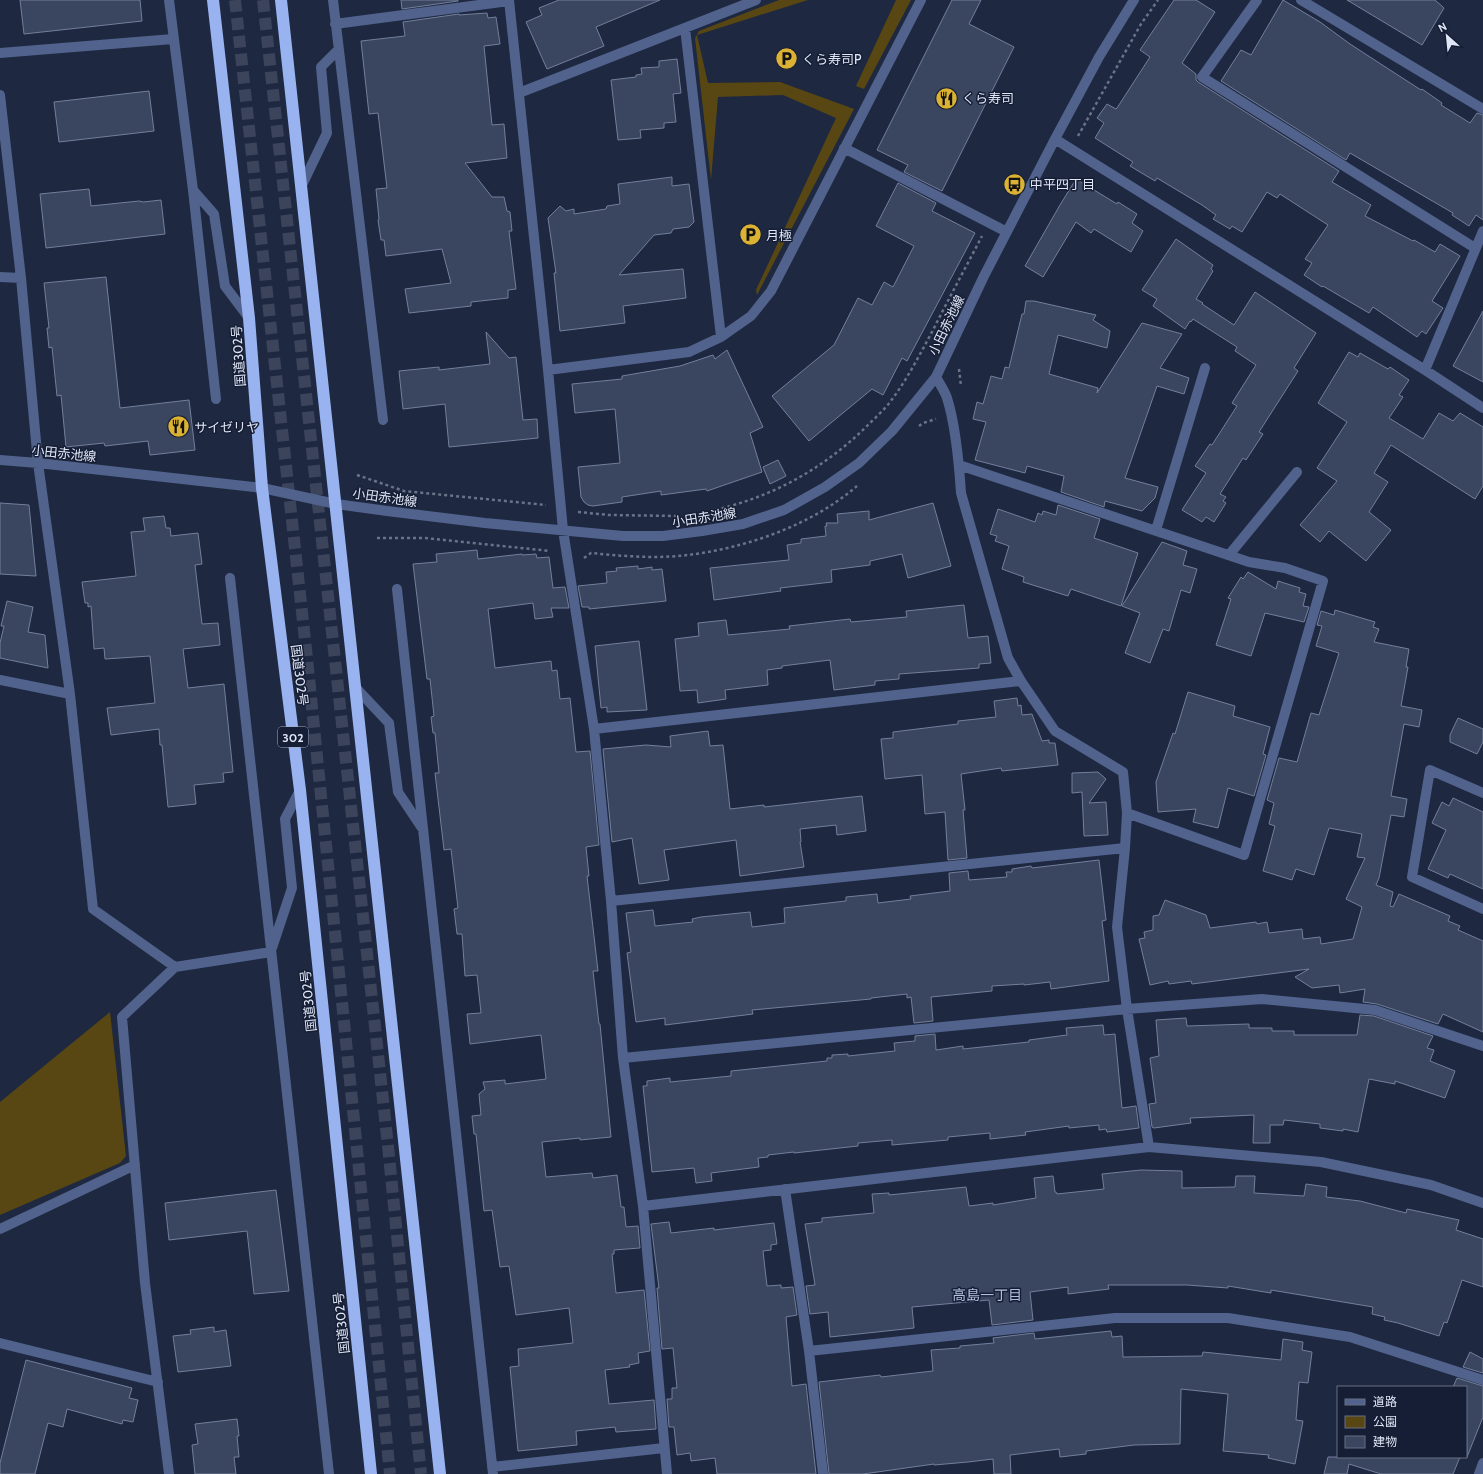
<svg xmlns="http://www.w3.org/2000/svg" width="1483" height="1474" font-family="Cabin,'Noto Sans JP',sans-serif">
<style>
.green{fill:#584712}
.building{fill:#3a455f;stroke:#737f9b}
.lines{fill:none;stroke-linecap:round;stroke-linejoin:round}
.highway-tunnel{stroke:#3b445b;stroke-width:12;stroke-dasharray:12 6;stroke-linecap:butt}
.path{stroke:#6a7388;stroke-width:2.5;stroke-dasharray:3 3;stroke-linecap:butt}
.minor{stroke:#51628c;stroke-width:10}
.highway{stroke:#99b3f1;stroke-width:12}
.labels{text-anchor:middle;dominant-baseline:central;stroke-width:3;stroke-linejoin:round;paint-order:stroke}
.shield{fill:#151e35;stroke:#a2aabc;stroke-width:1}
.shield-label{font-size:12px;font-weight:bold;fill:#dfe6f6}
.poi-label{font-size:13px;fill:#dfe6f6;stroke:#151e35;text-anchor:start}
.street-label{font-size:13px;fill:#dfe6f6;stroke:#151e35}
.neighbourhood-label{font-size:14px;fill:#b1bfde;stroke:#151e35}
</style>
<rect width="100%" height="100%" fill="#1e2840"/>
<!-- green -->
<path class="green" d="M779 0H808L697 35 708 83 780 82 854 109 757 295 756 290 836 118 783 95 718 97 711 180 695 38 699 31Z
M896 0H911L864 89 856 86Z
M110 1012 126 1156 120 1163 0 1215V1102Z"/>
<!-- building -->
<path class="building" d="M20 0H140L142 21 24 34Z
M401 0H458V1L402 9Z
M559 0H660L596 27 604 46 547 69 526 22 542 15 539 8Z
M952 0H981L969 24 1014 47 942 191 904 172 908 165 877 150Z
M1174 0H1196L1215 12 1182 63 1196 74V80L1198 82 1339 171 1332 182 1371 205 1365 216 1413 241 1414 240 1435 252 1440 244 1460 256 1432 301 1443 308 1426 334 1422 331 1417 337 1373 307 1369 313 1323 286 1322 287 1304 275 1312 263 1305 259 1328 225 1280 194 1277 198 1267 192 1242 232 1232 226 1230 229 1213 219 1216 215 1202 205 1157 178 1155 181 1130 166 1133 162 1095 138 1104 123 1097 118 1107 104 1116 109 1117 108 1150 57 1140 50Z
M1283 0 1320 22 1350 44 1390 70 1421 90 1422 89 1442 103 1441 105 1470 123 1477 113 1483 115V220L1476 215 1469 226 1452 215 1453 213 1350 153 1346 160 1221 81 1241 50 1251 55Z
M1347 0H1435L1444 8 1422 45Z
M487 13 488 18 496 17 500 44 484 46 492 125 504 124 507 158 465 163 492 197H504L507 211 510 212 512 231H509L516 289 508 290V298L471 302V306L409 313 405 289 451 283 442 249 386 256 384 240H381L378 220 379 219 376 189 387 188 378 113 369 114 361 41 405 36 403 22 459 14V15Z
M677 59 681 93 673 94 676 122 664 123V128L640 130 641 138 618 140 611 80 636 77V75L642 74 641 68 659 67V61Z
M149 91 154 131 59 142 54 102Z
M672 177V186L689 184 694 222 689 227 673 229 671 233 654 235 619 275 683 269 686 298 623 306 625 323 560 331 554 273H556L548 218 560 206 566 211 574 209V214L606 209 607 206 620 204 618 184Z
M1076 179 1117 204 1118 202 1137 214 1132 223 1143 231 1131 252 1094 229 1091 233 1076 222 1043 277 1025 266 1060 205Z
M898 183 936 203 932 211 975 233 907 361 902 358 883 395 872 389 809 441 772 396 834 345 858 298 872 305 884 282 893 287 914 246 876 226Z
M89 189 91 206 139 201 143 202 161 200 165 234 46 248 40 194Z
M1176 239 1213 265 1211 269 1213 271 1196 299 1203 303 1202 304 1234 325 1255 292 1316 333 1294 368 1298 371 1259 432 1263 434 1246 460 1243 458 1220 494 1226 497 1223 501 1226 503 1214 522 1206 517 1202 522 1182 510 1206 473 1195 466 1210 444 1212 445 1237 406 1232 403 1256 365 1235 351 1237 347 1193 319 1191 322 1190 321 1185 329 1153 306 1157 299 1142 290Z
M106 277 120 408 189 400 195 450 150 455 148 441 105 446 104 443 66 447 61 395 57 396 52 347 49 348 47 328H49L44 283Z
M1026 301H1034L1096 315 1093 320 1110 331 1107 348 1058 335 1049 374 1098 388 1097 393 1142 323 1182 334 1160 368 1189 378 1184 394 1157 386 1125 478 1158 487 1155 498 1142 511 1105 501 1104 507 1061 492 1064 476 1027 466 1025 473 975 460 986 422 973 419 977 402 983 404 991 376 1002 379 1005 367 1009 368 1022 314H1024Z
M1483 311V382L1453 366Z
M486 332 509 358 516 357 523 420 537 419 538 438 449 447 445 404 403 409 399 371 439 367V370L490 364Z
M727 350 763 427 750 433 762 472 707 491 706 489 661 495V491L622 497V502L593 506 588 505 584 502 581 497 578 467 620 463 615 409 575 413 572 384 622 379V376L680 366 713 355 715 359Z
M1349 352 1358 357 1360 353 1388 369 1390 367 1409 380 1399 395 1403 397 1389 418 1423 439 1439 413 1453 421 1460 413 1483 427V486L1475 499 1391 445 1374 473 1388 482 1369 512 1391 530 1366 561 1329 531 1320 542 1300 525 1337 481 1317 468 1347 422 1318 403Z
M778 460 786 476 770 484 763 467Z
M0 503 29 505 36 576 0 574Z
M933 503 951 566 908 578 902 554 870 561V565L831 570 832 582 780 588 781 591 714 600 710 568 789 560 787 545 801 543V539L826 536 825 526H827L826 523H838L837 514 869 511V520Z
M1058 505 1100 519 1094 538 1138 553 1121 606 1071 589 1068 596 1023 582 1024 577 1002 569 1009 546 995 541 997 536 990 534 998 509 1035 522 1038 513 1042 515 1043 511 1056 515Z
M164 516 166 528H170L171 536 198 533 202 564 195 565 202 624 218 623 220 645 183 649 188 688 224 684 233 772 223 773 224 782 194 785 196 804 168 807 162 745H160L159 729 111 735 107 708 155 703 150 656 105 659 104 648 94 649 91 606 88 607V603H85L82 582 136 576 131 532 145 531 143 518Z
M1162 542 1187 551 1183 565 1197 569 1190 593 1181 590 1169 631 1163 629 1150 663 1125 653 1140 613 1122 606Z
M477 550 478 559 522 554V555L536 554 537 558 549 557 553 588 565 587 569 608H551L553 617 535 619 533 603 488 609 495 668 551 661 552 671 557 670 560 699 570 698 576 752 590 751 599 845 586 847 589 876H587L598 971H593L599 1024H600L611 1137 580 1140V1138L542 1142 546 1177 592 1173 593 1178 617 1175 621 1207H624L626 1227 638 1226 640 1248 614 1250V1254H612L616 1293 644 1290 650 1351 638 1353 639 1363 629 1365 630 1367 605 1370 609 1404 654 1400 656 1429 616 1432 615 1427 576 1431 577 1445 518 1451 510 1367 519 1366 518 1349 573 1343 569 1308 516 1315 509 1266 500 1267 492 1210 484 1211 476 1134H474L472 1116 481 1115 479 1094 485 1089 483 1082 505 1080V1084L546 1079 541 1035 470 1044 467 1014 481 1013 477 975 465 976 462 934H457L454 909 458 908 451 849 444 850 435 773H439L435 733H433L431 717 434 716 430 679H427L413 564 437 562 436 554Z
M638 566V569L652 567V570L662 569 666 601 589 609V607H582L578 586 607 583 606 572 617 571 616 568Z
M1248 572 1276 589 1278 581 1300 588 1299 592 1306 594 1303 606 1309 607 1304 622 1265 613 1251 656 1216 645 1231 599 1228 598 1241 577 1243 579Z
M7 601 33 607 28 632 45 635 48 668 0 658V643L4 626H1Z
M964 605 968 638 988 636 991 663 979 664V668L899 674V679L875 681V685L834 690 830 660 782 666V668L767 670 768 685 725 690 726 699 698 703 697 690 680 691 675 639 699 636 698 623 726 620 728 635 790 629 789 626 850 619 851 622 907 617 906 611Z
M1335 610 1375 622 1373 627 1379 629 1374 642 1409 649 1406 667H1408L1401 706 1422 710 1419 727 1404 724 1391 796 1407 799 1404 817 1391 815 1379 878 1376 885 1393 892 1390 906 1393 907 1399 894 1450 916 1448 921 1460 926 1458 930 1483 941V1032L1443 1014 1438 1024 1377 1004 1363 1002 1365 989 1340 993 1339 985 1312 988 1295 977 1309 969 1192 984 1191 981 1169 984 1168 981 1150 985 1139 939 1145 938 1144 932 1153 930V916L1159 915 1165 900 1206 915 1210 928 1256 922 1257 924 1267 922 1269 933 1302 929 1303 939 1320 937 1321 944 1353 939 1362 907 1346 899 1365 858 1357 857 1362 834 1329 828 1314 875 1296 869 1292 880 1263 871 1275 826 1269 824 1274 803 1267 800 1279 758 1297 762 1311 713 1319 715 1339 653 1316 646 1322 626 1317 625 1321 611 1334 615Z
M639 641 647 710 607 712V707L601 708 595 646Z
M1188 692 1235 706 1233 716 1270 727 1263 754 1266 755 1254 796 1228 788 1218 828 1193 822 1196 809 1158 812 1156 782 1173 733 1175 734Z
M1017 698 1018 706 1021 705 1022 715 1032 714 1042 741 1049 740V743H1055L1058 765 1002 771 1001 768 961 774 965 810H963L967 858 948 860 945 812 925 814 922 775 885 779 881 739 893 738V732L958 724V721L996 717 994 701Z
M1458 718 1483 729V742L1477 754 1450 742V735Z
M708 731 710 746 723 745 730 809 764 805V807L862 796 866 831 837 835 836 825 800 829 801 842H800L804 867 740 876 736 840 664 850 669 880 639 884 632 838 612 842 603 749 646 745 671 747 670 736Z
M1098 772 1106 779 1089 803 1106 802 1108 835 1084 836 1082 792 1072 793V773Z
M1453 798 1483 812V889L1450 874 1448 878 1428 869 1446 830 1432 823 1442 802 1449 806Z
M1099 860 1106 920 1102 921 1109 981 1051 989 1050 982 1024 985V984L992 986V991L931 997 933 1021 914 1023 911 997 907 998V994L871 998V999L752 1010 753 1014 665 1025V1018L636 1022 627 953 631 952 626 913 653 910 655 926 693 922 692 919 701 917 750 912 752 927 785 923 784 908 846 901V897L877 894 878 903 911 899 910 896 950 891 949 873 968 871 969 880 1007 877 1006 872H1012V869L1031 866 1032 868Z
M1360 1015 1374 1016 1433 1036 1427 1048 1434 1050 1430 1061 1455 1071 1445 1098 1395 1081V1084L1369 1079 1358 1132 1343 1129V1131L1320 1128V1124L1284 1120 1283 1125H1270V1143H1253L1254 1115 1190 1118 1191 1123 1154 1128 1152 1127 1149 1104 1156 1103 1150 1058 1159 1056 1156 1020 1186 1018 1187 1026 1249 1024V1028H1272V1031H1294V1035H1357Z
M1103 1025 1104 1035 1115 1034 1122 1108 1136 1106 1139 1128 1107 1132 1106 1129 1099 1130V1125L1069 1128V1126L1025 1132 1026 1135 990 1139V1133L948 1137V1140L892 1145V1140L858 1143V1146L794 1153V1152L768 1155V1157L758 1158 759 1167 711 1173 712 1181 696 1183 694 1168 652 1172 643 1086H647V1081L670 1078V1082L731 1076V1071L827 1061V1058H832V1055L848 1054V1056L895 1051 894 1043 915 1041V1036L935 1034 936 1050 963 1046V1049L1029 1042V1040L1067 1035 1066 1028Z
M1141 1170 1182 1171V1188L1235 1187 1236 1176H1255L1254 1193 1304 1196 1306 1184 1327 1187 1326 1197 1360 1201 1406 1213 1407 1209 1459 1220 1456 1230 1483 1239V1287L1462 1280 1447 1323 1444 1322 1439 1336 1398 1323 1384 1320 1385 1317 1372 1314 1373 1307 1271 1290V1293L1228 1286V1288L1187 1285H1108L1109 1289 1068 1294V1287L1030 1292 1033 1320 992 1325 989 1300 912 1307 914 1328 830 1337 828 1312 810 1314 806 1286 815 1285 805 1224 822 1222V1218L874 1213 872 1194 889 1193V1195L966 1187 969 1206 993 1203V1205L1036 1198 1034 1178 1053 1176 1055 1192H1056L1057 1194 1104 1189 1102 1174Z
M276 1190 289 1291 254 1294 247 1231 169 1240 165 1203Z
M669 1222 671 1233 714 1228V1230L774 1223 777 1244 771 1245V1250L763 1251 767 1286 781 1285V1288L793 1287 797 1315 786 1317 792 1386 806 1384 816 1474H717L715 1458 691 1461 690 1453 677 1455 674 1427H669L667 1399H672V1388H677L673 1348 662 1349 657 1288H659L651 1224Z
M214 1327V1332L226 1330 231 1366 178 1372 173 1336 191 1334 190 1330Z
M1111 1331 1112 1337 1122 1336 1123 1357 1202 1356 1203 1352 1281 1360 1283 1339 1303 1342 1302 1350 1312 1352 1308 1383 1299 1382 1296 1420 1303 1421 1295 1464 1268 1458 1269 1455 1223 1451 1228 1394 1181 1389 1180 1444 1134 1445 1086 1451V1454L1060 1457 1059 1449 1010 1455 1011 1474H994L993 1459 968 1462 934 1465V1464L863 1474H829L819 1382 880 1375 881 1377 933 1371 931 1350 960 1348V1346L994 1343 993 1338 1034 1333 1035 1339Z
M1470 1352 1483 1359V1373L1463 1367Z
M26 1360 132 1388 129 1398 138 1400 133 1422 123 1420 122 1424 67 1409 63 1427 48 1423 35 1474H0V1463Z
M1457 1378 1483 1386V1417L1467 1457 1466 1387H1453Z
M237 1419 239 1436H237L239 1457H234L236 1474H195L192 1445 198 1444 195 1424Z
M1328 1457H1460L1453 1474H1381L1349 1464 1347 1474H1324Z"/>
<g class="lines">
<!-- highway-tunnel -->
<path class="highway-tunnel" d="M235 0 307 658 390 1474
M263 0 388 1146 421 1474"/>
<!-- path -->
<path class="path" d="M1078 136 1141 24 1158 0
M959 369 961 386
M919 426 923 423 936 419
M357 475 404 491 546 505
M710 511C771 498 824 469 869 424 876 417 884 410 890 402 907 380 920 354 933 330 949 298 966 267 982 236
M578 512 609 515 677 516
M377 538H425L550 551
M584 558 591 553C622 556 656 559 688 555 746 548 812 525 857 486"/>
<!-- minor -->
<path class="minor" d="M169 0 193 190 216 399
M333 0 383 420
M509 0 548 370 563 530 594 729 611 901 623 1058 643 1206 667 1474
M1257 0 1202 77 1475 248
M1301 0 1483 109
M335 24 509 1
M685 28 721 337
M0 53 173 39
M519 93 756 0
M0 95 21 278 38 463 70 694 93 909 175 967
M1055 139 1425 370 1483 408
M844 148 1007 232
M301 187 327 133 321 67 338 50
M193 190 214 214 225 286 249 318
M0 277 21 278
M548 370 689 352 721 337 751 316 771 291 921 0
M1425 370 1483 231
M936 377C939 383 945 391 947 398 956 426 959 463 961 493L1008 658 1021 681 1055 731 1123 772 1127 813 1125 848 1117 927 1127 1009 1149 1147
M0 460 38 463 262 488 336 504 387 511 485 523 623 536H663L702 531 743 524 784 510 825 487 859 463 892 431 936 377 984 276 1055 139 1099 57 1134 0
M959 465 1249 562 1285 568 1323 581 1244 855 1127 813
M1156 530 1205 368
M1229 555 1297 472
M230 578 329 1474
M397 589 493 1474
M0 680 70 694
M355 687 389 723 398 792 422 828
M594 729 1021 681
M1483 793 1430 770 1412 877 1483 909
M611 901 1125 848
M272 948 292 888 285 819 300 790
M623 1058 1127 1009 1262 999 1375 1010 1483 1046
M785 1189 809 1351 823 1474
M643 1206 1149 1147 1321 1162 1431 1185 1483 1203
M0 1229 135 1165
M0 1343 158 1382
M809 1351 1115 1318H1228L1350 1337 1483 1380
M492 1467 664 1448
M169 1474 145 1283 122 1017 175 967 271 952
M1479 1474 1483 1463"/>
<!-- highway -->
<path class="highway" d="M213 0 249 318 262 488 300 790 371 1474
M281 0 440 1474"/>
</g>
<!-- icons -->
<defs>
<symbol id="parking-disc" viewBox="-11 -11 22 22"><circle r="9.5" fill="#dbb233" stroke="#151e35"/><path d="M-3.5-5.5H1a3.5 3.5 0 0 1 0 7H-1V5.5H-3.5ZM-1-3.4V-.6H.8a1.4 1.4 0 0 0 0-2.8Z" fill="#111"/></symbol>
<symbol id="restaurant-disc" viewBox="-11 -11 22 22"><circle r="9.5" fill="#dbb233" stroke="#151e35"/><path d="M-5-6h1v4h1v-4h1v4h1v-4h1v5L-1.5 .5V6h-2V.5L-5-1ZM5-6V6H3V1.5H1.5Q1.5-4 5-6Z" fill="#111"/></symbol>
<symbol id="bus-disc" viewBox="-11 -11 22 22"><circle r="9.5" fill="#dbb233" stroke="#151e35"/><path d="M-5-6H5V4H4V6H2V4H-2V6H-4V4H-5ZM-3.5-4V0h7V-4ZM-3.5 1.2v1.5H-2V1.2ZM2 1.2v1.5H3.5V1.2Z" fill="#111"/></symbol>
</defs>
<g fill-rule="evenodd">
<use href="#parking-disc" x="774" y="46" width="25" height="25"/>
<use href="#restaurant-disc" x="934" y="86" width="25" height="25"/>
<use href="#bus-disc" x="1002" y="172" width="25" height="25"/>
<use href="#parking-disc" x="738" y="222" width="25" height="25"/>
<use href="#restaurant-disc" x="166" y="414" width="25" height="25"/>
</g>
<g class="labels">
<!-- shield labels -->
<rect class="shield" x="278" y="727" width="30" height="20" rx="3"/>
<g class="shield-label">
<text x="293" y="737">302</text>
</g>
<!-- poi labels -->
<g class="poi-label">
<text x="802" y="59">くら寿司P</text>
<text x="962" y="98">くら寿司</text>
<text x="1030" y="184">中平四丁目</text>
<text x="766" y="235">月極</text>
<text x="194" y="427">サイゼリヤ</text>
</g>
<!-- street labels -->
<g class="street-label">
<text transform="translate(946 325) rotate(-64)">小田赤池線</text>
<text transform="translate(238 356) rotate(-94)">国道302号</text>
<text transform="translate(64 453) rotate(6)">小田赤池線</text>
<text transform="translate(385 497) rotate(8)">小田赤池線</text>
<text transform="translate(704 517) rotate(-9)">小田赤池線</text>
<text transform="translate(300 675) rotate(83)">国道302号</text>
<text transform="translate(308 1001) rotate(-96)">国道302号</text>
<text transform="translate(341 1323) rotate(-96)">国道302号</text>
</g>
<!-- neighbourhood labels -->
<g class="neighbourhood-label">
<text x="987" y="1295">高島一丁目</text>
</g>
</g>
<!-- legend -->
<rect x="1337" y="1386" width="130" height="72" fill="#151e35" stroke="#666e82"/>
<rect x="1345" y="1399" width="20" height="6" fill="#51628c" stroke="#666e82"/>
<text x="1373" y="1406" font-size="12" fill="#dfe6f6">道路</text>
<rect x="1345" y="1416" width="20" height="12" fill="#584712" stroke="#666e82"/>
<text x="1373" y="1426" font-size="12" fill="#dfe6f6">公園</text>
<rect x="1345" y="1436" width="20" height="12" fill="#3a455f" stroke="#666e82"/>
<text x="1373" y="1446" font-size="12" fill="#dfe6f6">建物</text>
<!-- north arrow -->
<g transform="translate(1447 36) rotate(333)" stroke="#151e35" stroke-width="3" paint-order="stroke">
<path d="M0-3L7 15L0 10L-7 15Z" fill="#dfe6f6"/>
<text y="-6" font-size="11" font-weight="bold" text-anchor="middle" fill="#dfe6f6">N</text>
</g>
</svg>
